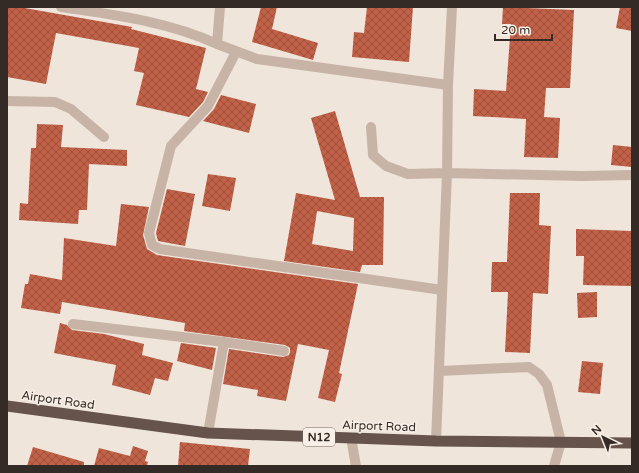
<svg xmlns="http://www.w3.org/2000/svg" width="639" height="473" font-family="'Varela Round',sans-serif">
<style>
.building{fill:url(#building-cross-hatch);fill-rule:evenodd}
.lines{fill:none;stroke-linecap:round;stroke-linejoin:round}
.service{stroke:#c7b4a7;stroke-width:10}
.minor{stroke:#c7b4a7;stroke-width:10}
.trunk{stroke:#65534c;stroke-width:11}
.labels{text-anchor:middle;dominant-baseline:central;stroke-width:3;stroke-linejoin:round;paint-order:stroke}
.shield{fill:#f8efe6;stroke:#6f6660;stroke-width:1}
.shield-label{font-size:11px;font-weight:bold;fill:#342b27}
.street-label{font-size:12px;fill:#342b27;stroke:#f8efe6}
</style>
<defs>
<pattern id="building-cross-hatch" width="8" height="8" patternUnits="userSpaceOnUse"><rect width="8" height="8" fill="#c06148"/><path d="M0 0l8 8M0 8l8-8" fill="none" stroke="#9d503c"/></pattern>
</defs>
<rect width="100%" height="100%" fill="#f0e5da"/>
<!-- building -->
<path class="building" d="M7 7H19L132 27 131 29 206 48 196 89 208 92 203 102 189 117 136 105 144 73 134 71 139 48 56 33 46 84 7 77Z
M261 7H277L272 29 318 43 313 60 252 42Z
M367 7H413L409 62 352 57 354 32 364 33Z
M503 7 574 10 570 88H546L544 117 560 118 558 158 524 157 526 119 473 116 474 89 506 91 511 24H502Z
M620 7H632V31L616 28Z
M221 95 256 104 249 133 203 121 214 109Z
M335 111 360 197H384L383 265H362L360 272 284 261 296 193 335 200 311 118ZM317 211 354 218 353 251 312 244Z
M37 124 63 125 61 147 127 150V166L89 164 87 210H79L78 224 19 220 20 203 28 204 31 148H36Z
M613 145 632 147V167L611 165Z
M208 174 236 178 230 211 202 206Z
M167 189 195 194 185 246 158 241 156 233Z
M510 193H540L539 225 551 226 548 294 533 293 530 353 505 352 508 292H491L492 262H507Z
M121 204 149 207 143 235 147 249 157 255 358 284 339 373 342 374 335 402 318 398 329 350 298 344 286 401 257 396 258 390 223 384 229 349 283 357 289 355 290 352V348L285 345 184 331 185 323 62 302 60 314 21 308 25 284H28L30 274 62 280 64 238 116 246Z
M576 229 632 231V286L583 285 584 256H576Z
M597 292V317L578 318 577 293Z
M60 323 67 325 72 330 104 334 144 344 142 355 173 363 168 381 155 378 150 395 112 385 116 365 54 353Z
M181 343 216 348 212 370 177 361Z
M582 361 603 363 600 394 578 392Z
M180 442 250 449 248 466H178Z
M133 446 148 451 145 461 148 462 147 466H94L99 448 130 456Z
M33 447 84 462V466H27Z"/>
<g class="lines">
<!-- service -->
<path class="service" d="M439 371 529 367 539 374 547 385 561 442"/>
<!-- minor -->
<path class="minor" d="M61 7C114 15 167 21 217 44
M220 7 217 44 257 59 448 85
M236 52 208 106 171 146 149 233 152 245 160 249 442 290
M7 101 55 102 71 109 104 137
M371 127 373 155 386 166 408 174 447 173 582 176 632 175
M73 324 224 342 208 433
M224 342 284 351
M351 438 356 466
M436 441 447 173 448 85 452 7
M554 466 561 442"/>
<!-- trunk -->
<path class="trunk" d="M7 406 208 433 436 441 632 443"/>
</g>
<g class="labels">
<!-- shield labels -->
<rect class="shield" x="303" y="428" width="32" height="18" rx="3"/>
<g class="shield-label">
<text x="319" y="437">N12</text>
</g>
<!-- street labels -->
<g class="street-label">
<text transform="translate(58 400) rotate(8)">Airport Road</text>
<text transform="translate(379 426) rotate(2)">Airport Road</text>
</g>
</g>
<!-- border -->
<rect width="639" height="473" fill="none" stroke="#342b27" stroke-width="16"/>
<!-- north arrow -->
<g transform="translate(603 437) rotate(317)" stroke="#f8efe6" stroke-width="3" paint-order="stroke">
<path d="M0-3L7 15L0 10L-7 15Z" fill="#342b27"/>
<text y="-6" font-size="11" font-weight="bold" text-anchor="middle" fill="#342b27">N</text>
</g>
<!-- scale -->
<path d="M495 34v6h57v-6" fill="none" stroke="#342b27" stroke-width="2"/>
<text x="501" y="34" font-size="12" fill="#342b27" stroke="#f8efe6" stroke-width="3" paint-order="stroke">20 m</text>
</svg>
